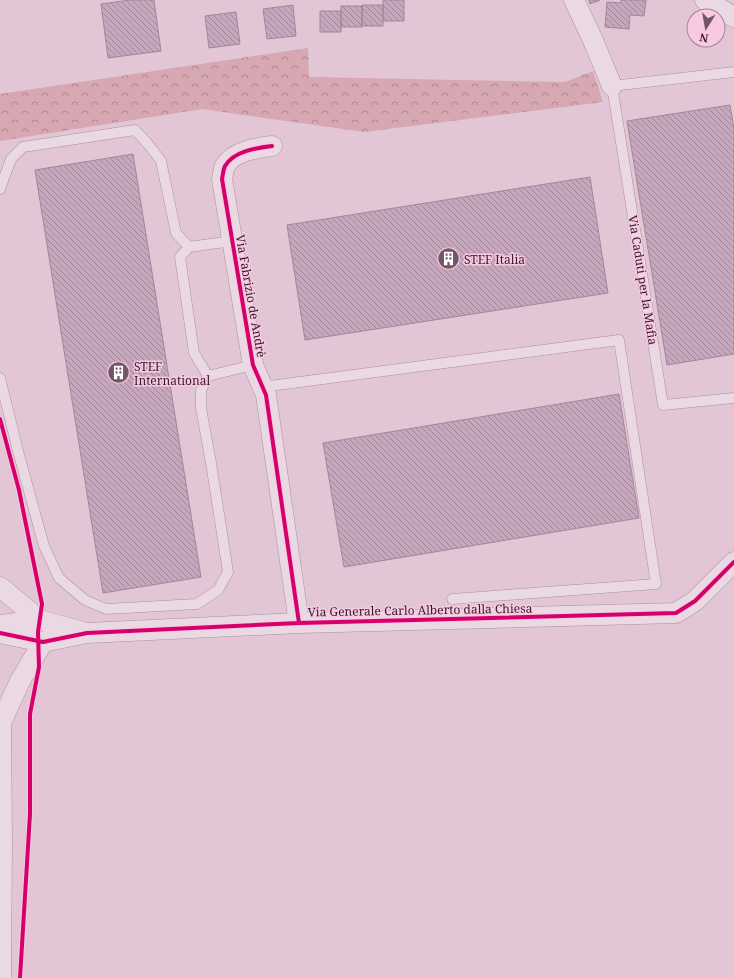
<svg xmlns="http://www.w3.org/2000/svg" width="734" height="978" font-family="'Noto Serif',serif">
<style>
.forest{fill:url(#forest-crowns)}
.building{fill:url(#building-back-hatch);stroke:#a3869a}
.lines{fill:none;stroke-linecap:round;stroke-linejoin:round}
.service-casing{stroke:#a7919e;stroke-width:11}
.minor-casing{stroke:#a7919e;stroke-width:21}
.tertiary-casing{stroke:#a7919e;stroke-width:23}
.service{stroke:#ead9e2;stroke-width:10}
.minor{stroke:#ead9e2;stroke-width:20}
.tertiary{stroke:#ead9e2;stroke-width:22}
.cycleway-casing{stroke:#f7cae1;stroke-width:6}
.cycleway{stroke:#d6006c;stroke-width:4}
.labels{text-anchor:middle;dominant-baseline:central;stroke-width:3;stroke-linejoin:round;paint-order:stroke}
.poi-label{font-size:12px;fill:#351a2e;stroke:#f7cae1;text-anchor:start}
.street-label{font-size:12px;fill:#351a2e;stroke:#f7cae1}
</style>
<defs>
<pattern id="forest-crowns" width="20" height="18" patternUnits="userSpaceOnUse"><rect width="20" height="18" fill="#d7a7b2"/><path d="M2 6a3 3 0 1 1 6 0M12 15a3 3 0 1 1 6 0" fill="none" stroke="#af8791"/></pattern>
<pattern id="building-back-hatch" width="6" height="6" patternUnits="userSpaceOnUse"><rect width="6" height="6" fill="#c7a7bd"/><path d="M-1 5l2 2M0 0l6 6M5-1l2 2" fill="none" stroke="#a2879a"/></pattern>
</defs>
<rect width="100%" height="100%" fill="#e3c6d5"/>
<!-- forest -->
<path class="forest" d="M308 48 309 77 565 82 593 71 603 102 364 132 202 109 0 141V94Z"/>
<!-- building -->
<path class="building" d="M130 0H154L161 51 108 58 101 4Z
M383 0H404V21H383Z
M589 0H600L590 4Z
M621 0H646L644 16 630 15 629 29 605 27 607 2 621 3Z
M293 5 296 36 267 39 263 9Z
M362 5H383V26H362Z
M341 6H362V27H341Z
M320 11H341V32H320Z
M236 12 240 44 209 48 205 16Z
M730 105 734 129V354L667 365 627 121Z
M133 154 201 577 103 593 35 170Z
M590 177 608 293 305 340 287 225Z
M619 394 639 518 344 567 323 443Z"/>
<g class="lines">
<defs>
<path id="service" d="M734 72 612 86 663 405 734 398
M0 189 11 159 23 147 135 130 148 144 161 161 176 233 189 247 232 241
M189 247 180 257 194 353 208 376
M0 378 18 451 44 546 59 578 85 600 106 609 197 604 218 590 228 572 211 463 201 408V390L208 376 253 365
M262 387 619 340 656 584 452 599"/>
<path id="minor" d="M574 0 592 38 612 86
M705 0 734 17
M272 146C256 148 234 151 225 166 223 170 223 175 222 179L253 365 266 395 299 623
M0 587 40 620
M0 625 40 620 83 632
M0 633 43 642 87 633 299 623 676 613 695 601 734 562
M0 725 20 681 43 642"/>
<path id="tertiary" d="M0 716 1 842 0 978"/>
</defs>
<!-- service casing -->
<use href="#service" class="service-casing"/>
<!-- minor casing -->
<use href="#minor" class="minor-casing"/>
<!-- tertiary casing -->
<use href="#tertiary" class="tertiary-casing"/>
<!-- service -->
<use href="#service" class="service"/>
<!-- minor -->
<use href="#minor" class="minor"/>
<!-- tertiary -->
<use href="#tertiary" class="tertiary"/>
<defs>
<path id="cycleway" d="M272 146C256 148 234 151 225 166 223 170 223 175 222 179L253 365 266 395 299 623
M0 419 19 490 42 604 38 632 39 667 30 714V814L20 978
M0 633 43 642 87 633 299 623 676 613 695 601 734 562"/>
</defs>
<!-- cycleway casing -->
<use href="#cycleway" class="cycleway-casing"/>
<!-- cycleway -->
<use href="#cycleway" class="cycleway"/>
</g>
<!-- icons -->
<defs>
<symbol id="building-disc" viewBox="-11 -11 22 22"><circle r="9.5" fill="#725668" stroke="#f7cae1"/><path d="M-4-6H4V6H1V3H-1V6H-4ZM-2.5-4.3h1.7v1.8h-1.7ZM.8-4.3h1.7v1.8H.8ZM-2.5-1h1.7V.8h-1.7ZM.8-1h1.7V.8H.8Z" fill="#fff"/></symbol>
</defs>
<g fill-rule="evenodd">
<use href="#building-disc" x="436" y="246" width="25" height="25"/>
<use href="#building-disc" x="106" y="360" width="25" height="25"/>
</g>
<g class="labels">
<!-- poi labels -->
<g class="poi-label">
<text x="464" y="259">STEF Italia</text>
<text x="134" y="366">STEF<tspan x="134" dy="14">International</tspan></text>
</g>
<!-- street labels -->
<g class="street-label">
<text transform="translate(643 280) rotate(81)">Via Caduti per la Mafia</text>
<text transform="translate(251 296) rotate(80)">Via Fabrizio de Andrè</text>
<text transform="translate(420 610) rotate(-1)">Via Generale Carlo Alberto dalla Chiesa</text>
</g>
</g>
<!-- north arrow -->
<g transform="translate(706 28) rotate(191)"><circle r="19" fill="#f7cae1" stroke="#a98499"/>
<path d="M0-3L7 15L0 10L-7 15Z" fill="#725668"/>
<text y="-6" font-size="11" font-weight="bold" text-anchor="middle" fill="#351a2e">N</text>
</g>
</svg>
